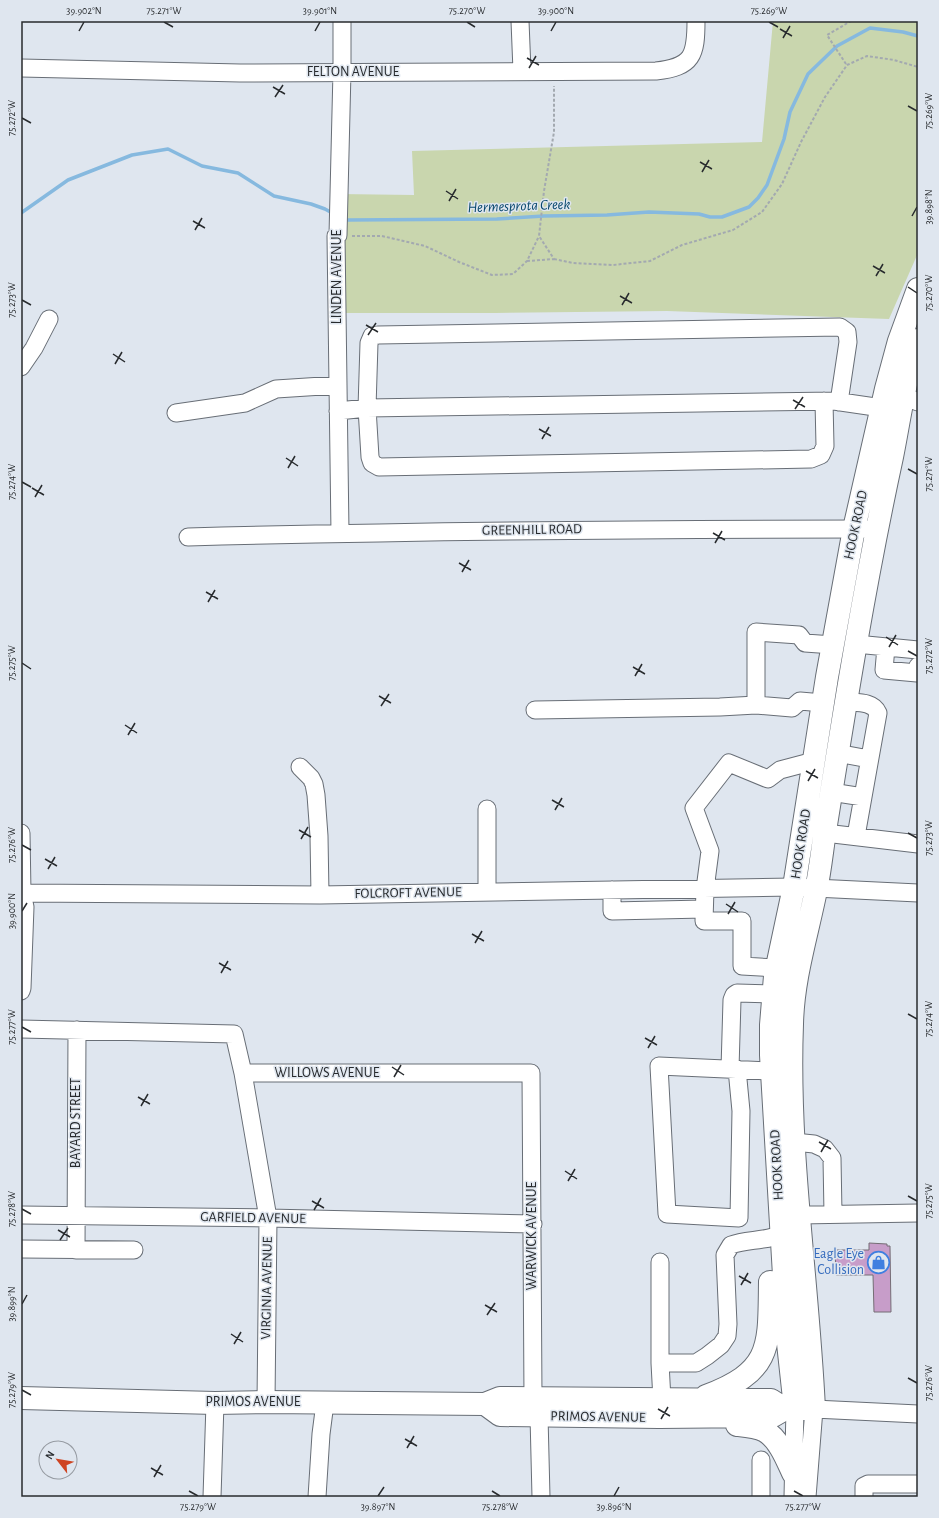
<svg xmlns="http://www.w3.org/2000/svg" width="939" height="1518" font-family="'Alegreya Sans',sans-serif">
<style>
.green{fill:#c9d6ae}
.lines{fill:none;stroke-linecap:round;stroke-linejoin:round}
.stream{stroke:#86b9df;stroke-width:3.5}
.building{fill:#c79dc9;stroke:#756d75}
.minor-casing{stroke:#686e76;stroke-width:19}
.major-casing{stroke:#686e76;stroke-width:24}
.path{stroke:#a3a9b0;stroke-width:2;stroke-dasharray:3 2;stroke-linecap:butt}
.minor{stroke:#fff;stroke-width:17}
.major{stroke:#fff;stroke-width:22}
.ticks{fill:none;stroke:#282b2e;stroke-width:1.5}
.labels{text-anchor:middle;dominant-baseline:central;stroke-width:3;stroke-linejoin:round;paint-order:stroke}
.street-label{font-size:14px;fill:#282b2e;stroke:#dfe6ef}
.shop-label{font-size:14px;fill:#366cbe;stroke:#dfe6ef;text-anchor:end}
.water-label{font-size:15px;font-style:italic;fill:#07476c;stroke:#dfe6ef}
.neatline{fill:none;stroke:#282b2e;stroke-width:1.5}
.ticks-label{font-size:10px;text-anchor:middle;fill:#282b2e}
</style>
<rect width="100%" height="100%" fill="#dfe6ef"/>
<!-- green -->
<path class="green" d="M773 21H918V253L889 319 667 311 495 313H337L338 194 414 195 412 151 762 142Z"/>
<g class="lines">
<!-- stream -->
<path class="stream" d="M21 213 68 180 132 155 168 149 202 166 238 173 274 196 311 204 325 209 334 214
M343 218 347 220 497 219 544 216 607 215 649 212 699 214 710 217H722L749 207 758 198 767 185 784 139 790 112 808 74 837 46 870 28 903 32 918 36"/>
</g>
<!-- building -->
<path class="building" d="M869 1243 887 1244V1246H890L891 1312H874L873 1275H836L835 1250H869Z"/>
<g class="lines">
<defs>
<path id="minor" d="M520 21 522 71
M21 68 240 73 656 71C693 67 696 55 696 21
M21 367 34 348 49 319
M903 396 918 402
M824 401 825 446 821 455 811 459 379 467 372 463 370 457 367 408 369 343 372 336 378 335 840 327 847 332 848 342 839 402
M338 411 367 408 834 401 882 408
M176 413 245 403 276 389 338 385
M340 533 336 236 338 235 342 71V21
M188 537C414 531 640 529 866 529
M856 644 918 650
M886 647 884 670 917 673 918 666
M846 702C857 703 873 701 878 713L856 836
M823 703 800 701 792 708 756 705V632L799 635 805 643 833 645
M535 710 720 707 756 705
M837 753 869 759
M300 767 311 778 314 784 316 795 319 836 320 895
M831 792 863 797
M487 809V891
M21 833 22 893 25 907 22 988 21 991
M825 833 918 844
M612 890V911L704 909
M21 893 320 895 794 887 918 893
M776 968 742 966V921H704L705 889 710 851 694 808 729 763 768 779 780 770 814 761
M21 1029 234 1034 243 1073 268 1218 266 1402
M730 1069 732 1000 734 995 737 993 773 994
M737 1069 741 1111 739 1218 667 1214 659 1066 772 1071
M243 1073H531L533 1398
M794 1142 814 1144 825 1149 832 1158 833 1214
M21 1215 268 1218 533 1224
M799 1215 918 1213
M21 1249 134 1250
M76 1250 77 1030
M660 1363V1262
M662 1400 660 1363H696L707 1356 721 1345 727 1336 728 1324 725 1255 731 1245C744 1240 759 1241 773 1237
M539 1416 541 1497
M212 1497 215 1403
M317 1497 321 1434 325 1403
M761 1497V1460
M793 1497 795 1408
M807 1497 814 1409 918 1414
M864 1497V1486L868 1484H918"/>
<path id="major" d="M706 1396C773 1371 769 1346 770 1282
M21 1398 215 1403 266 1402 485 1404 500 1398 771 1400 785 1409
M485 1404 500 1415 659 1417 773 1416 785 1409H814C808 1281 787 1152 792 1024 793 978 807 935 816 890 820 871 822 851 825 831 845 706 865 581 892 457 896 437 899 418 903 398 907 378 912 359 918 340
M795 1408 788 1343 771 1055V1025L775 976 794 887 827 677 854 529 886 389 899 341 918 289
M737 1425C746 1426 757 1427 765 1431 779 1439 787 1460 793 1473"/>
</defs>
<!-- minor casing -->
<use href="#minor" class="minor-casing"/>
<!-- major casing -->
<use href="#major" class="major-casing"/>
<!-- path -->
<path class="path" d="M846 64 827 35 851 21
M352 236H382L425 246 459 262 492 275 513 274 527 261 539 236
M554 259 573 263 613 265 650 261 682 245 733 230 762 212 782 184 801 142 825 97 847 65 867 56 894 60 918 67
M527 261 554 259 539 236 544 191 554 132V86"/>
<!-- minor -->
<use href="#minor" class="minor"/>
<!-- major -->
<use href="#major" class="major"/>
</g>
<!-- ticks -->
<path class="ticks" d="M164 22 173 27M467 22 475 27M769 22 778 27M780 29 792 36M79 31 84 22M315 31 320 22M551 31 556 22M783 38 790 26M527 58 539 65M529 68 536 56M273 87 285 94M275 97 283 85M908 106 917 111M22 118 31 123M700 162 712 169M702 172 709 160M446 191 458 199M449 201 456 189M912 216 917 207M193 221 205 228M195 230 202 218M873 266 885 273M876 276 883 264M908 287 917 293M620 296 632 303M22 300 31 305M622 305 629 293M366 325 378 332M368 335 376 323M113 354 125 362M115 364 122 352M793 400 805 407M795 409 803 397M539 429 551 436M542 439 549 427M286 458 298 466M288 468 295 456M908 469 917 474M22 482 31 487M32 488 44 495M35 497 42 485M713 533 725 540M715 543 722 531M459 563 471 570M462 572 469 560M206 592 218 599M208 602 215 590M886 637 898 645M889 647 896 635M908 651 917 656M22 663 31 669M633 667 645 674M635 676 642 664M379 696 391 703M381 706 389 694M125 725 137 733M128 735 135 723M806 771 818 778M808 781 815 769M552 800 564 807M555 810 562 798M299 830 311 837M908 833 917 838M301 839 308 827M22 845 31 850M45 859 57 866M48 869 55 857M726 904 738 912M22 911 27 903M728 914 735 902M472 934 484 941M475 943 482 931M219 963 231 970M221 973 228 961M908 1014 917 1019M22 1027 31 1032M645 1038 657 1045M648 1048 655 1036M392 1067 404 1075M394 1077 401 1065M138 1097 150 1104M141 1106 148 1094M819 1142 831 1149M821 1152 828 1140M565 1171 577 1179M568 1181 575 1169M908 1196 917 1201M312 1201 324 1208M22 1209 31 1214M314 1210 321 1198M58 1230 70 1237M60 1240 68 1228M739 1276 751 1283M741 1285 748 1273M22 1304 27 1295M485 1305 497 1312M487 1315 495 1303M231 1334 243 1342M234 1344 241 1332M908 1378 917 1383M22 1390 31 1395M658 1409 670 1416M661 1419 668 1407M405 1439 417 1446M407 1448 414 1436M151 1468 163 1475M154 1477 161 1465M189 1491 198 1496M492 1491 500 1496M794 1491 803 1496M378 1496 384 1487M614 1496 619 1487"/>
<!-- icons -->
<defs>
<symbol id="shop-ring" viewBox="-11 -11 22 22"><circle r="9.5" fill="#dfe6ef" stroke="#3f7fe0" stroke-width="1.5"/><path d="M-5-2.5h2.3a2.7 3.5 0 0 1 5.4 0H5L5.5 6h-11ZM-1.5-2.5h3a1.5 2.3 0 0 0-3 0Z" fill="#3f7fe0"/></symbol>
</defs>
<g fill-rule="evenodd">
<use href="#shop-ring" x="866" y="1250" width="25" height="25"/>
</g>
<g class="labels">
<!-- street labels -->
<g class="street-label">
<text x="353" y="72">FELTON AVENUE</text>
<text transform="translate(337 277) rotate(-90)">LINDEN AVENUE</text>
<text transform="translate(856 525) rotate(-78)">HOOK ROAD</text>
<text transform="translate(532 530) rotate(-1)">GREENHILL ROAD</text>
<text transform="translate(801 844) rotate(-81)">HOOK ROAD</text>
<text transform="translate(408 893) rotate(-1)">FOLCROFT AVENUE</text>
<text x="327" y="1073">WILLOWS AVENUE</text>
<text transform="translate(76 1123) rotate(-90)">BAYARD STREET</text>
<text transform="translate(777 1165) rotate(-93)">HOOK ROAD</text>
<text transform="translate(253 1218) rotate(1)">GARFIELD AVENUE</text>
<text transform="translate(532 1236) rotate(-90)">WARWICK AVENUE</text>
<text transform="translate(267 1288) rotate(-89)">VIRGINIA AVENUE</text>
<text x="253" y="1402">PRIMOS AVENUE</text>
<text transform="translate(598 1417) rotate(1)">PRIMOS AVENUE</text>
</g>
<!-- shop labels -->
<g class="shop-label">
<text x="864" y="1254">Eagle Eye<tspan x="864" dy="16">Collision</tspan></text>
</g>
<!-- water labels -->
<g class="water-label">
<text transform="translate(519 206) rotate(-2)">Hermesprota Creek</text>
</g>
</g>
<!-- border -->
<rect width="939" height="1518" fill="none" stroke="#dfe6ef" stroke-width="44"/>
<!-- north arrow -->
<g transform="translate(58 1460) rotate(301)"><circle r="19" fill="#dfe6ef" stroke="#969ba2"/>
<path d="M0-3L7 15L0 10L-7 15Z" fill="#ce4422"/>
<text y="-6" font-size="11" font-weight="bold" text-anchor="middle" fill="#282b2e">N</text>
</g>
<rect x="22" y="22" width="895" height="1474" class="neatline"/>
<g class="ticks-label">
<text x="84" y="14">39.902°N</text>
<text x="164" y="14">75.271°W</text>
<text x="320" y="14">39.901°N</text>
<text x="467" y="14">75.270°W</text>
<text x="556" y="14">39.900°N</text>
<text x="769" y="14">75.269°W</text>
<text transform="translate(928 111) rotate(-90)" y="4">75.269°W</text>
<text transform="translate(11 118) rotate(-90)" y="4">75.272°W</text>
<text transform="translate(928 207) rotate(-90)" y="4">39.898°N</text>
<text transform="translate(928 293) rotate(-90)" y="4">75.270°W</text>
<text transform="translate(11 300) rotate(-90)" y="4">75.273°W</text>
<text transform="translate(928 474) rotate(-90)" y="4">75.271°W</text>
<text transform="translate(11 482) rotate(-90)" y="4">75.274°W</text>
<text transform="translate(928 656) rotate(-90)" y="4">75.272°W</text>
<text transform="translate(11 663) rotate(-90)" y="4">75.275°W</text>
<text transform="translate(928 838) rotate(-90)" y="4">75.273°W</text>
<text transform="translate(11 845) rotate(-90)" y="4">75.276°W</text>
<text transform="translate(11 911) rotate(-90)" y="4">39.900°N</text>
<text transform="translate(928 1019) rotate(-90)" y="4">75.274°W</text>
<text transform="translate(11 1027) rotate(-90)" y="4">75.277°W</text>
<text transform="translate(928 1201) rotate(-90)" y="4">75.275°W</text>
<text transform="translate(11 1209) rotate(-90)" y="4">75.278°W</text>
<text transform="translate(11 1304) rotate(-90)" y="4">39.899°N</text>
<text transform="translate(928 1383) rotate(-90)" y="4">75.276°W</text>
<text transform="translate(11 1390) rotate(-90)" y="4">75.279°W</text>
<text x="198" y="1510">75.279°W</text>
<text x="378" y="1510">39.897°N</text>
<text x="500" y="1510">75.278°W</text>
<text x="614" y="1510">39.896°N</text>
<text x="803" y="1510">75.277°W</text>
</g>
</svg>
